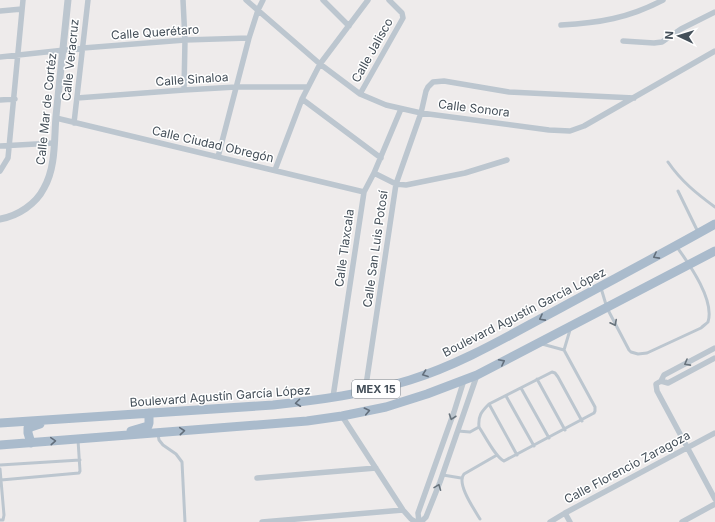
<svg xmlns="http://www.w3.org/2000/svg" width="715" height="522" font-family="Inter,sans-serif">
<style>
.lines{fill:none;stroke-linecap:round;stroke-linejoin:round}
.service{stroke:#bcc6cf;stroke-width:3}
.minor{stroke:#bcc6cf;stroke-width:5.5}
.tertiary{stroke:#bcc6cf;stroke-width:7}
.primary{stroke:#abc;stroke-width:9}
.oneway{stroke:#636f7c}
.oneway2{stroke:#68737c}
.labels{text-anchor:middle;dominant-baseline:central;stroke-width:3;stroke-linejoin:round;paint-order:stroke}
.shield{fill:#fff;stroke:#7c848b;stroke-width:1}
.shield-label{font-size:11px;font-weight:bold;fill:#444f59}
.street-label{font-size:12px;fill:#444f59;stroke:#fff}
</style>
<rect width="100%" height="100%" fill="#eeebeb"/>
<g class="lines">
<!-- service -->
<path class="service" d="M668 162C681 181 697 194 715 207
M678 191 698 232
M601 288 607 308 629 350 631 352 638 354 647 353 701 328C703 326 706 324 708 322 715 300 689 264 677 247
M542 344 564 350
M537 379 565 430
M521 388 549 438
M506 396 534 446
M489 404 517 455
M479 427C478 416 481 412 489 404L552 372 555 373 558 377 582 421
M458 431 470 432 479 427C485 436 496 458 504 461L594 413 595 411V407L564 350 570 330
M158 434 159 440 163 445 176 454 182 462 185 522
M0 465 80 460
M0 469 4 515 3 520H0
M443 475 461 478
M1 480 79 473 80 471 78 440
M480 519C474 509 456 483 464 474L497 455"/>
<!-- minor -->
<path class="minor" d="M183 0 185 40 184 90
M246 0 320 64 360 94 386 105 421 113 549 130 570 131 584 126 715 51
M323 0 349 26
M0 11 22 9
M561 25C599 23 629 18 663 0
M623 41 654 43 662 42 681 29 715 12
M0 57 83 48 185 40 249 38
M360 94 403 18 402 13 389 0
M77 98 184 90 236 87H308
M302 99 381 158
M0 100 15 99
M56 118 364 192
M74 123 88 0
M0 146 54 143
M218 157 249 38 258 10 263 0
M275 170 302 99 320 64 368 0
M0 171 8 158 23 0
M374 173 396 184 406 185 465 173 507 160
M661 381 656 384 657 391 715 499
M661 381 664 375 715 348
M661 381 668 383 715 358
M365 392 396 184 421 113 426 91 428 87 433 82 444 81 509 92 634 98
M333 397 364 192 374 173 401 109
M342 416 403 510 411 519 416 522
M257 478 376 468
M565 513 570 522
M262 522 403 510
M419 522 418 513 454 412 464 380
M421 522 426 517 440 482 477 375
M550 522 565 513 715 433
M682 522 715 504"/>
<!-- tertiary -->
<path class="tertiary" d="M0 219C18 216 36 204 44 188 56 167 54 140 56 116 60 77 64 39 68 0"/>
<!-- primary -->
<path class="primary" d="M0 423 273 405C319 400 365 394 410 380 461 364 508 336 555 311 608 282 662 254 715 224
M131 431 148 426 149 423V413
M31 443 28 433V428L40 424
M0 445 307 421 342 416 386 407 427 394 477 375 715 251"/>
</g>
<!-- one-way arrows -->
<defs><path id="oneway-chevron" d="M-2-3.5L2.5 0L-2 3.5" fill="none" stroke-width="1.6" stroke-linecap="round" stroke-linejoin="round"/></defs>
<g class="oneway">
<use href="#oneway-chevron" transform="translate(656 256) rotate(152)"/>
<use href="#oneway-chevron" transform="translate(542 318) rotate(152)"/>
<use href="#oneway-chevron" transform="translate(502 362) rotate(-27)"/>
<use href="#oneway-chevron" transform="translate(425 374) rotate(160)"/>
<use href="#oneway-chevron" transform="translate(298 403) rotate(173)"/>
<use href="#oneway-chevron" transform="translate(367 411) rotate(-12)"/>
<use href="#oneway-chevron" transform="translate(182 431) rotate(-5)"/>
<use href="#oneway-chevron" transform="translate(53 441) rotate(-4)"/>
</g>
<g class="oneway2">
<use href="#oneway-chevron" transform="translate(614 323) rotate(63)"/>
<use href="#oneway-chevron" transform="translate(687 363) rotate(151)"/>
<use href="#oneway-chevron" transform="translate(452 417) rotate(109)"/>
<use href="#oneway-chevron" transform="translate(438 487) rotate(-69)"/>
</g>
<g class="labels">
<!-- shield labels -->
<rect class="shield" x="352" y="380" width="48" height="18" rx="3"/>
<g class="shield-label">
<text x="376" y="389">MEX 15</text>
</g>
<!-- street labels -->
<g class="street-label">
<text transform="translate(155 32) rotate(-4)">Calle Querétaro</text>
<text transform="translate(372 50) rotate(-61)">Calle Jalisco</text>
<text transform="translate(70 60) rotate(-84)">Calle Veracruz</text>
<text transform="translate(192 79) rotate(-4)">Calle Sinaloa</text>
<text transform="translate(474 108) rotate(7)">Calle Sonora</text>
<text transform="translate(46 109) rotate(-84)">Calle Mar de Cortéz</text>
<text transform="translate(213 144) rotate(13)">Calle Ciudad Obregón</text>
<text transform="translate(344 248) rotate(-82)">Calle Tlaxcala</text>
<text transform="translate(375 249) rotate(-82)">Calle San Luis Potosí</text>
<text transform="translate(524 312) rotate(-27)">Boulevard Agustín García López</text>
<text transform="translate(220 396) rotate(-4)">Boulevard Agustín García López</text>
<text transform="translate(627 467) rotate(-28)">Calle Florencio Zaragoza</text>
</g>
</g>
<!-- north arrow -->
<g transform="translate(679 36) rotate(274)" stroke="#ffffff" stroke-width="3" paint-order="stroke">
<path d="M0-3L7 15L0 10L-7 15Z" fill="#444f59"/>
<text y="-6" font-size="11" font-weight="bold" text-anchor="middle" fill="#444f59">N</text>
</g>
</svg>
